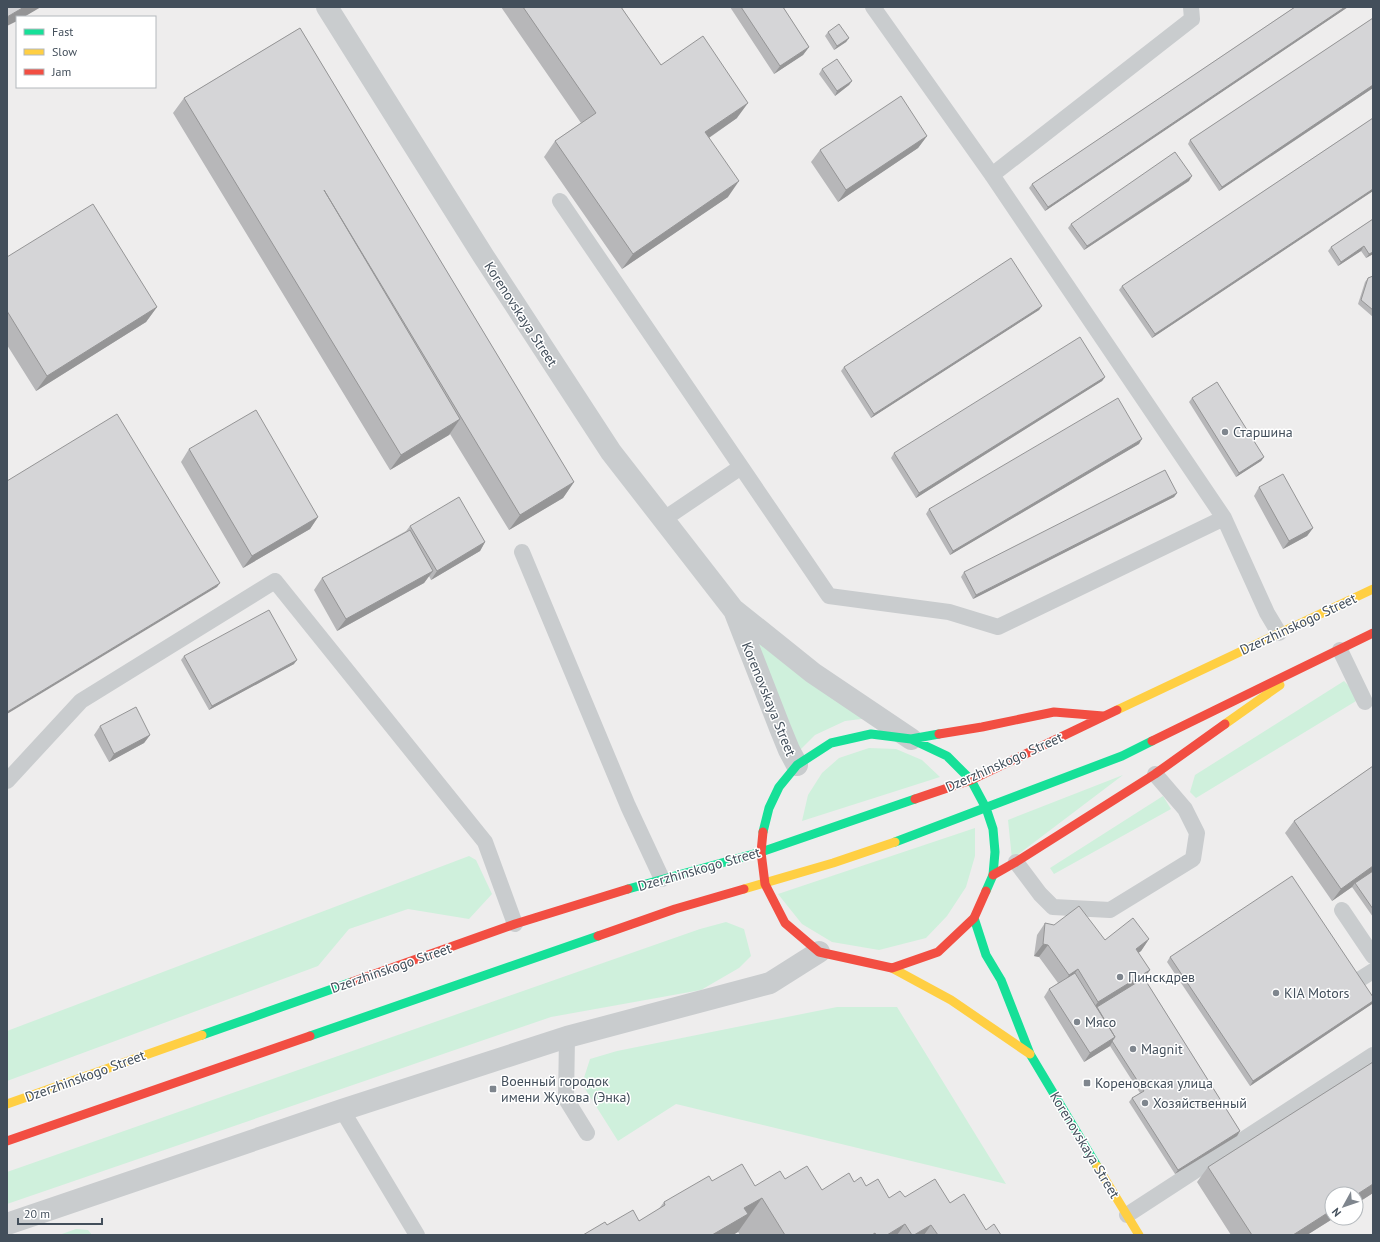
<svg xmlns="http://www.w3.org/2000/svg" width="1380" height="1242" font-family="'PT Sans',sans-serif">
<style>
.green{fill:#cff0dc}
.lines{fill:none;stroke-linecap:round;stroke-linejoin:round}
.lane{stroke:#c9ccce;stroke-width:16}
.street{stroke:#c9ccce;stroke-width:22}
.fast{stroke:#16e098;stroke-width:9}
.slow{stroke:#ffcf43;stroke-width:9}
.jam{stroke:#f24e42;stroke-width:9}
.wall{fill:#b7b7b9}
.shaded-wall{fill:#959596}
.building{fill:#d5d5d7;stroke:#959596}
.poi-dot{fill:#7f868e;stroke:#fff;stroke-width:1.5}
.labels{text-anchor:middle;dominant-baseline:central;stroke-width:3;stroke-linejoin:round;paint-order:stroke}
.street-label{font-size:14px;fill:#434f5b;stroke:#fff}
.poi-label{font-size:14px;fill:#434f5b;stroke:#fff;text-anchor:start}
</style>
<rect width="100%" height="100%" fill="#eeeded"/>
<!-- green -->
<path class="green" d="M750 634 869 718 845 721 815 735 798 752Z
M1344 681 1361 698 1196 798 1190 792 1195 775Z
M869 748 896 749 922 760 940 777 802 821 808 795 822 773 839 758Z
M1123 775 1012 859 1008 820Z
M1163 796 1171 809 1054 874 1050 868Z
M975 828V856L966 887 947 916 926 938 879 950 832 942 802 924 778 894Z
M469 856 476 860 492 894 469 919 408 909 349 929 318 966 7 1081V1031Z
M726 922 744 929 751 956 739 968 701 990 551 1017 7 1204V1172L700 929Z
M837 1007H897L1006 1184 676 1104 618 1141 582 1084 590 1059 617 1051Z
M76 1229 88 1230 92 1235H59Z"/>
<g class="lines">
<!-- lane -->
<path class="lane" d="M873 7 992 175 1224 518 1267 613 1279 633
M992 175 1192 19 1191 7
M560 201 829 596 949 612 998 627 1224 518
M664 519 741 467
M522 552 628 806 662 879
M1340 650 1365 702
M7 781 81 701 275 581 485 842 515 924
M1016 862 1040 894 1053 907 1110 910 1193 859 1197 833 1185 809 1155 774
M1342 910 1373 956
M1357 981 1373 971
M567 1037 566 1099 587 1133
M342 1110 417 1235
M1127 1215 1373 1055"/>
<!-- street -->
<path class="street" d="M327 7 484 257 611 452 733 609 813 673 911 739
M734 610 780 728 789 750 797 765
M7 1224 342 1110 567 1037 770 983 819 952"/>
<!-- fast -->
<path class="fast" d="M911 739 947 756 971 780 986 808 993 829 995 852 993 875 986 891
M763 832 769 808 779 787 797 765 831 743 871 734 911 739 939 734
M895 842 1122 756 1152 741
M628 889 761 852 915 799
M974 918 986 955 1001 980 1030 1054 1097 1166
M202 1035 352 982
M310 1036 598 936"/>
<!-- slow -->
<path class="slow" d="M1117 710 1373 589
M1225 724 1280 685
M744 889 833 863 895 842
M892 968 951 1000 1030 1054
M7 1104 202 1035
M1097 1166 1139 1235"/>
<!-- jam -->
<path class="jam" d="M939 734 982 727 1054 712 1103 716
M1152 741 1373 633
M915 799 971 780 1117 710
M763 832 761 852 765 884 785 923 819 952 892 968 938 952 974 918 986 891
M993 875 1016 862 1155 774 1225 724
M598 936 675 909 744 889
M352 982 515 924 628 889
M7 1141 310 1036"/>
</g>
<!-- wall -->
<path class="wall" d="M501 7H621L661 65 737 118 709 138 728 197 622 269 544 157 555 141 581 123Z
M730 7H783L809 47 803 55 774 74Z
M1295 7H1348L1045 211 1029 188 1032 184Z
M1373 18V88L1219 191 1188 144 1190 140Z
M300 28 574 482 563 498 509 530 450 434 449 435 390 470 173 113 184 98Z
M828 32 849 38 846 42 834 50 825 36Z
M822 69 852 81 849 85 835 96 819 74Z
M1373 118V191L1152 338 1119 290 1122 286Z
M927 136 918 148 838 202 811 162 820 150Z
M1189 181 1084 250 1068 228 1071 224Z
M1373 219V254L1366 258 1361 251 1338 266 1328 251 1331 247Z
M7 257 157 307 146 322 36 391 7 345Z
M1373 276V317L1358 304 1365 282 1368 278Z
M1042 306 1039 310 871 418 841 371 844 367Z
M1105 377 1102 381 916 498 891 458 894 453Z
M1192 398 1264 457 1261 461 1236 477 1189 402Z
M1139 444 950 555 926 514 929 509Z
M189 449 318 517 310 529 243 568 181 462Z
M1259 487 1313 528 1307 536 1283 549 1254 496Z
M1177 493 1174 497 973 599 961 577 964 572Z
M410 526 485 542 480 551 431 580 429 576 424 583 337 631 314 590 322 578 406 531Z
M184 656 294 664 209 710 181 660Z
M100 726 150 735 144 743 109 762 94 735Z
M1373 766V917L1352 887 1332 901 1285 833 1294 821Z
M1045 923 1105 940 1149 939 1141 951 1138 953 1150 970 1144 978 1240 1131 1237 1136 1175 1174 1129 1102 1132 1098 1140 1093 1110 1046 1084 1062 1044 997 1049 989 1058 983 1039 957 1034 956 1037 935Z
M1170 957 1373 997V1003L1372 1004 1250 1086 1167 962Z
M1373 1062V1193L1356 1204V1194L1334 1218 1307 1235H1231L1197 1182 1208 1167Z
M785 1179 822 1190 854 1182 866 1186 889 1198 905 1197 950 1203 986 1230 1001 1235H740L738 1232 734 1234 607 1225 639 1221 658 1210 664 1202 712 1181 755 1186Z"/>
<!-- shaded-wall -->
<path class="shaded-wall" d="M24 7H41L24 17H17V21L7 26V17Z
M1345 7H1348L1045 211 1048 207Z
M849 38 846 42 834 50 837 46Z
M809 47 803 55 774 74 780 66Z
M852 81 849 85 835 96 837 91Z
M1373 85V88L1219 191 1222 187Z
M748 103 737 118 694 148 705 132Z
M927 136 918 148 838 202 846 190Z
M1192 176 1189 181 1084 250 1087 246Z
M739 181 728 197 622 269 633 254Z
M1373 189V191L1152 338 1155 334Z
M1364 246 1361 251 1338 266 1341 262Z
M1373 252V254L1366 258 1369 254Z
M1042 306 1039 310 871 418 874 414Z
M157 307 146 322 36 391 47 376Z
M1105 377 1102 381 916 498 919 493Z
M460 419 449 435 390 470 401 455Z
M1142 439 1139 444 950 555 953 551Z
M1264 457 1261 461 1236 477 1239 473Z
M574 482 563 498 509 530 520 515Z
M1177 493 1174 497 973 599 976 595Z
M318 517 310 529 243 568 252 556Z
M1313 528 1307 536 1283 549 1289 541Z
M485 542 480 551 431 580 437 571Z
M433 571 424 583 337 631 346 619Z
M220 583 217 587 7 714V712Z
M297 660 294 664 209 710 212 706Z
M150 735 144 743 109 762 114 754Z
M1373 866V873L1355 883 1352 887 1332 901 1341 889Z
M1149 939 1141 951 1128 961 1136 949Z
M1043 944 1048 945 1039 957 1034 956Z
M1078 969 1069 981 1060 987 1069 975Z
M1150 970 1141 982 1092 1010 1098 1002Z
M1373 1001 1372 1004 1250 1086 1253 1081Z
M1115 1037 1110 1046 1084 1062 1090 1053Z
M1240 1131 1237 1136 1175 1174 1178 1170Z
M1373 1184V1193L1356 1204V1195Z
M762 1198 738 1232 733 1235H712L744 1208Z
M1332 1210V1218H1334L1307 1235H1293Z
M905 1224 897 1235H887Z
M931 1225 924 1235H914Z"/>
<!-- building -->
<path class="building" d="M7 7H24L7 17Z
M523 7H621L661 65 703 36 748 103 705 132 739 181 633 254 555 141 596 113Z
M741 7H783L809 47 780 66Z
M1295 7H1345L1048 207 1032 184Z
M1373 18V85L1222 187 1190 140Z
M839 24 849 38 837 46 828 32Z
M300 28 574 482 520 515 324 190 460 419 401 455 184 98Z
M837 59 852 81 837 91 822 69Z
M901 96 927 136 846 190 820 150Z
M1373 118V189L1155 334 1122 286Z
M1175 152 1192 176 1087 246 1071 224Z
M93 204 157 307 47 376 7 311V257Z
M1373 219V252L1369 254 1364 246 1341 262 1331 247Z
M1011 258 1042 306 874 414 844 367Z
M1373 276V310L1361 300 1368 278Z
M1080 337 1105 377 919 493 894 453Z
M1217 382 1264 457 1239 473 1192 398Z
M1118 398 1142 439 953 551 929 509Z
M256 410 318 517 252 556 189 449Z
M117 414 220 583 7 712V481Z
M1165 470 1177 493 976 595 964 572Z
M1283 474 1313 528 1289 541 1259 487Z
M459 497 485 542 437 571 410 526Z
M410 530 433 571 346 619 322 578Z
M269 610 297 660 212 706 184 656Z
M136 707 150 735 114 754 100 726Z
M1373 766V866L1341 889 1294 821Z
M1373 871V909L1355 883Z
M1292 876 1373 997V1001L1253 1081 1170 957Z
M1079 906 1105 940 1133 918 1149 939 1136 949 1150 970 1098 1002 1078 969 1069 975 1048 945 1043 944 1045 923 1054 925Z
M1075 973 1115 1037 1090 1053 1049 989Z
M1144 978 1240 1131 1178 1170 1132 1098 1144 1091 1112 1041 1115 1037 1097 1007Z
M1373 1062V1184L1356 1195V1194H1332V1210L1293 1235H1252L1208 1167Z
M742 1164 755 1186 780 1171 785 1179 807 1166 822 1190 849 1173 854 1182 861 1177 866 1186 878 1179 889 1198 900 1191 905 1197 935 1179 950 1203 964 1194 986 1230 994 1224 1001 1235H938L931 1225 914 1235H912L905 1224 887 1235H876L875 1233 872 1235H785L762 1198 744 1208 748 1214 712 1235H583L605 1222 607 1225 633 1210 639 1221 665 1205 664 1202 709 1176 712 1181Z"/>
<!-- markers -->
<g class="poi-dot">
<circle cx="1225" cy="432" r="4"/>
<circle cx="1120" cy="977" r="4"/>
<circle cx="1276" cy="993" r="4"/>
<circle cx="1077" cy="1022" r="4"/>
<circle cx="1133" cy="1049" r="4"/>
<rect x="1083" y="1079" width="8" height="8" rx="2"/>
<rect x="489" y="1085" width="8" height="8" rx="2"/>
<circle cx="1145" cy="1103" r="4"/>
</g>
<g class="labels">
<!-- street labels -->
<g class="street-label">
<text transform="translate(521 314) rotate(57)">Korenovskaya Street</text>
<text transform="translate(1298 624) rotate(-25)">Dzerzhinskogo Street</text>
<text transform="translate(769 699) rotate(68)">Korenovskaya Street</text>
<text transform="translate(1004 762) rotate(-24)">Dzerzhinskogo Street</text>
<text transform="translate(699 869) rotate(-16)">Dzerzhinskogo Street</text>
<text transform="translate(391 968) rotate(-19)">Dzerzhinskogo Street</text>
<text transform="translate(85 1076) rotate(-20)">Dzerzhinskogo Street</text>
<text transform="translate(1085 1145) rotate(59)">Korenovskaya Street</text>
</g>
<!-- poi labels -->
<g class="poi-label">
<text x="1233" y="432">Старшина</text>
<text x="1128" y="977">Пинскдрев</text>
<text x="1284" y="993">KIA Motors</text>
<text x="1085" y="1022">Мясо</text>
<text x="1141" y="1049">Magnit</text>
<text x="501" y="1081">Военный городок<tspan x="501" dy="16">имени Жукова (Энка)</tspan></text>
<text x="1095" y="1083">Кореновская улица</text>
<text x="1153" y="1103">Хозяйственный</text>
</g>
</g>
<!-- border -->
<rect width="1380" height="1242" fill="none" stroke="#434f5b" stroke-width="16"/>
<!-- legend -->
<rect x="16" y="16" width="140" height="72" fill="#ffffff" stroke="#b4b9bd"/>
<rect x="24" y="29" width="20" height="6" fill="#16e098" stroke="#b4b9bd"/>
<text x="52" y="36" font-size="12" fill="#434f5b">Fast</text>
<rect x="24" y="49" width="20" height="6" fill="#ffcf43" stroke="#b4b9bd"/>
<text x="52" y="56" font-size="12" fill="#434f5b">Slow</text>
<rect x="24" y="69" width="20" height="6" fill="#f24e42" stroke="#b4b9bd"/>
<text x="52" y="76" font-size="12" fill="#434f5b">Jam</text>
<!-- north arrow -->
<g transform="translate(1344 1206) rotate(230)"><circle r="19" fill="#ffffff" stroke="#b4b9bd"/>
<path d="M0-3L7 15L0 10L-7 15Z" fill="#7f868e"/>
<text y="-6" font-size="11" font-weight="bold" text-anchor="middle" fill="#434f5b">N</text>
</g>
<!-- scale -->
<path d="M18 1218v6h84v-6" fill="none" stroke="#434f5b" stroke-width="2"/>
<text x="24" y="1218" font-size="12" fill="#434f5b" stroke="#ffffff" stroke-width="3" paint-order="stroke">20 m</text>
</svg>
